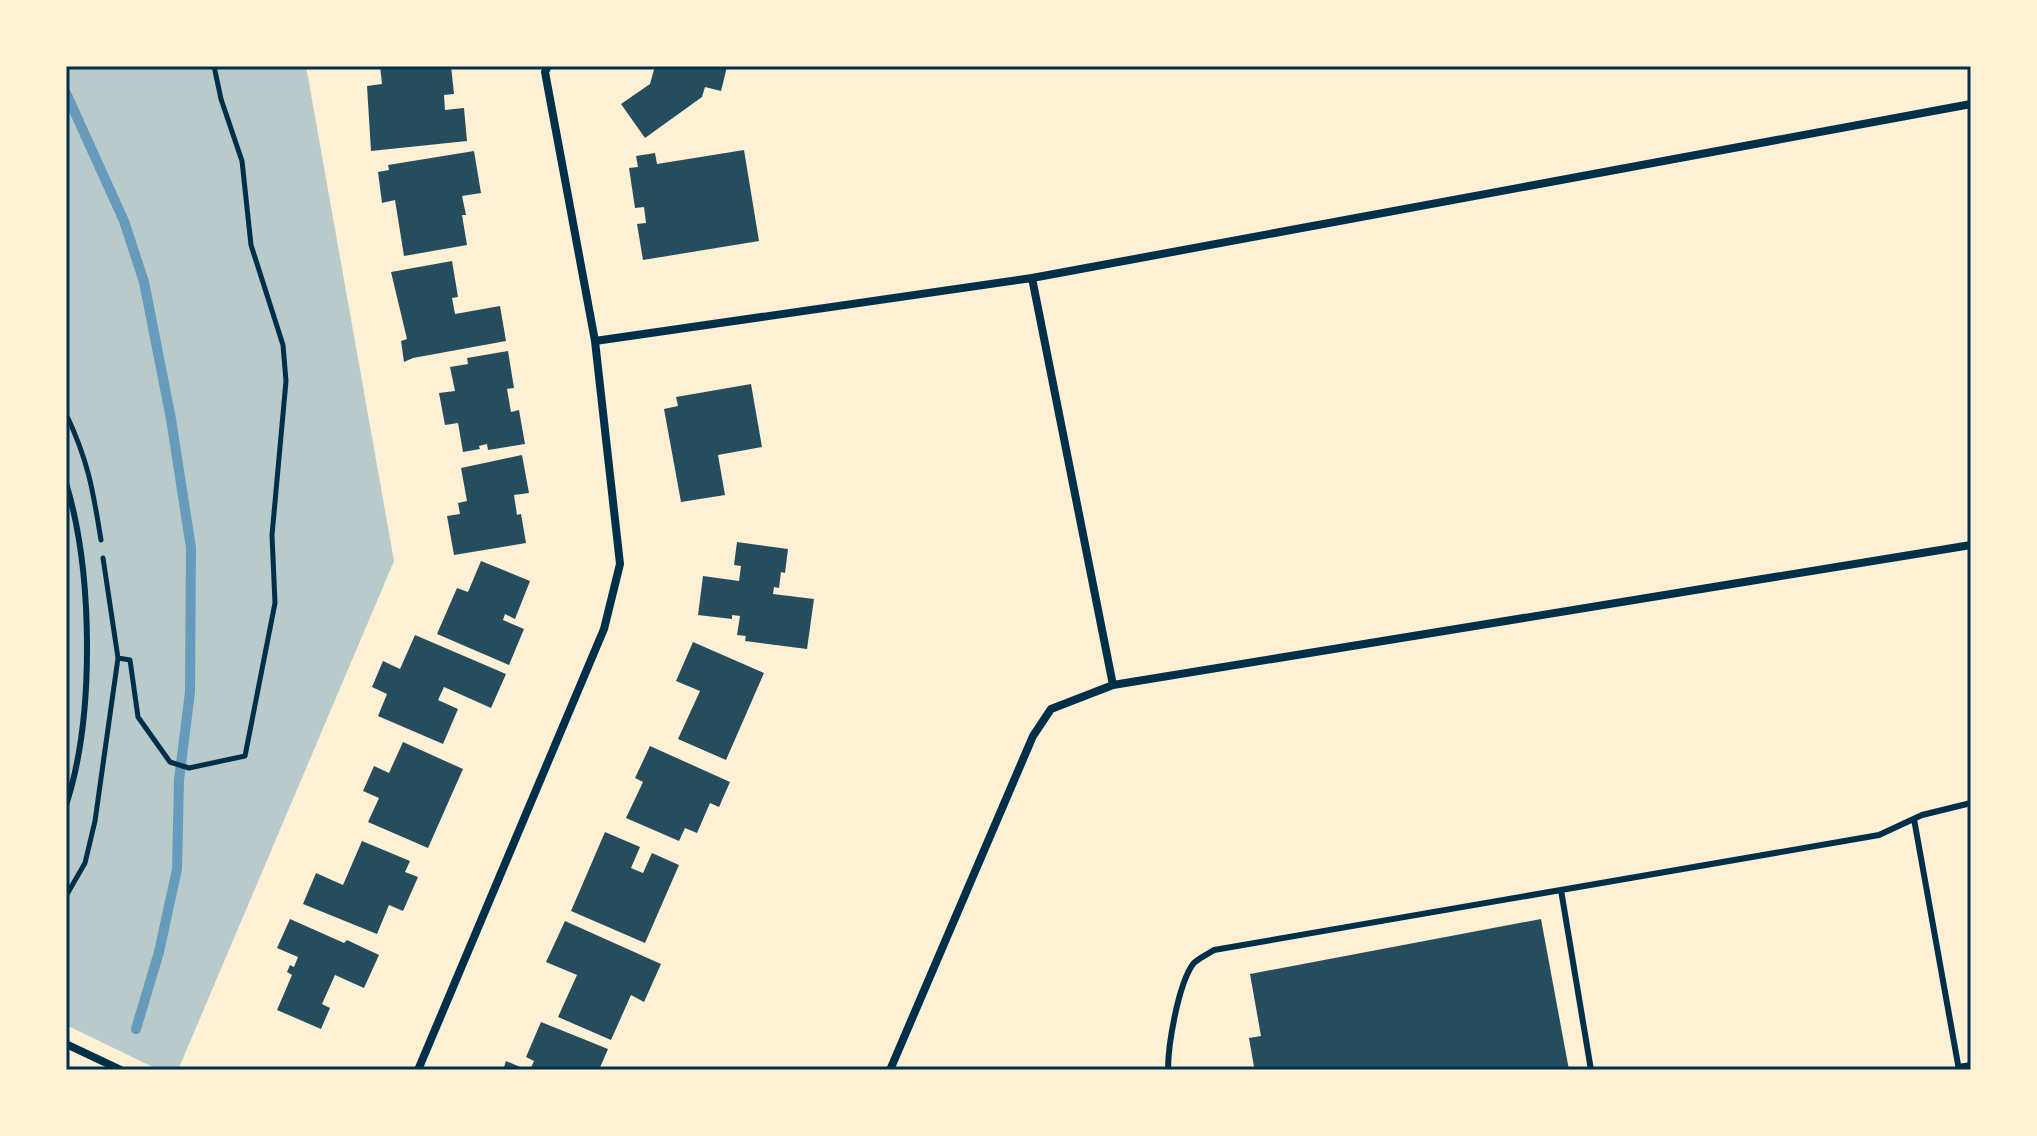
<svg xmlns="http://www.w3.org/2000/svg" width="2037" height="1136" font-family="Spectral,serif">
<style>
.green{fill:#b9caca}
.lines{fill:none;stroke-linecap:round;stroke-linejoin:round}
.stream{stroke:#669bbc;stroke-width:10}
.building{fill:#264d5e}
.path{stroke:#003049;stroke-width:5}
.service{stroke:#003049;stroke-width:6}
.minor{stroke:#003049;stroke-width:8}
.neatline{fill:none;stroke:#003049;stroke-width:3}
</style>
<rect width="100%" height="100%" fill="#fdf0d5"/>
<!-- green -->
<path class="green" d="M66 66H306L394 561 178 1070H159L66 1025Z"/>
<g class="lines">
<!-- stream -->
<path class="stream" d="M66 93 124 221 144 282 171 419 191 548 190 692 179 780 177 869 159 952 136 1029"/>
</g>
<!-- building -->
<path class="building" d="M380 66H451L454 94 444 95 445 110 464 108 467 141 371 151 367 86 382 84Z
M655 66 727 67 721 91 705 87 702 97 645 138 621 104 650 84Z
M744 150 759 241 643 260 637 224 646 223 644 207 635 208 629 168 638 167 636 156 655 153 657 164Z
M474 151 481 193 462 196 466 215H462L467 245 404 256 395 200 382 203 378 172 389 170 388 165Z
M452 261 458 297 452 298 455 314 500 306 506 341 413 358 404 362 401 341 407 339 391 272Z
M508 351 514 388 507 389 511 412 519 410 525 444 488 450 487 444 479 446 480 449 463 452 458 423 445 425 439 393 455 391 450 367 468 364 467 358Z
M751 384 762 447 718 455 725 495 681 502 664 409 678 406 676 397Z
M522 455 529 493 514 495 517 515 521 514 526 543 454 555 447 516 460 514 458 503 467 501 461 468Z
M737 542 788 549 785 573 781 572 779 588 774 587 773 594 814 599 807 649 745 641 746 636 737 635 740 616 732 615V619L698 615 703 576 739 581 741 566 734 565Z
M481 561 530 581 515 619 505 614 503 620 524 629 509 665 437 634 457 588 468 592Z
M415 635 506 674 491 708 444 687 438 700 458 709 443 744 378 716 387 694 372 687 383 661 400 669Z
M693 642 764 673 726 760 678 739 700 691 676 681Z
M403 742 463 769 428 848 368 822 379 798 363 791 374 766 389 773Z
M650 746 730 782 719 807 710 803 697 833 685 828 679 841 626 818 643 782 635 778Z
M605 832 640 847 631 868 643 873 652 853 679 865 645 943 571 911Z
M362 841 410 861 405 872 418 877 403 911 389 905 377 934 303 904 316 873 343 885Z
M290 919 344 943 347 940 379 955 364 988 335 975 322 1004 330 1008 321 1029 277 1010 292 975 287 972 290 965 294 967 298 957 277 948Z
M1541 919 1569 1070H1245L1254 1067 1249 1038 1261 1036 1250 974Z
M565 921 661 964 644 1002 631 995 611 1040 558 1017 577 975 546 962Z
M541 1022 608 1049 599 1070H530L534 1061 526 1057Z
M506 1061 527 1070H503Z"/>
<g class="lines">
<!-- path -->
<path class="path" d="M66 414C88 460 93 490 101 540
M118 658 130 660 138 717 170 762 189 768 245 756 275 603 272 535 286 381 283 345 251 245 242 161 221 99 214 66
M66 896 85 863 95 821 118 658 103 558"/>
<!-- service -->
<path class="service" d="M66 483C93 572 95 717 66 805
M1914 819 1959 1070
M1561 890 1591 1070
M1958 1067 1971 1065
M1168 1070C1168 1045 1178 985 1193 964 1197 959 1208 954 1214 950L1879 835 1922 815 1971 803"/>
<!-- minor -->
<path class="minor" d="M1032 278 1113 685
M595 341 1032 278 1971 104
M66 1044 121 1070
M418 1070 604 629 620 564 595 341 545 72 548 66
M890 1070 1033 736 1051 709 1113 685 1971 545"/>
</g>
<!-- border -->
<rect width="2037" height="1136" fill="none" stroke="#fdf0d5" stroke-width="136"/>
<rect x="68" y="68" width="1901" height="1000" class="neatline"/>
</svg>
